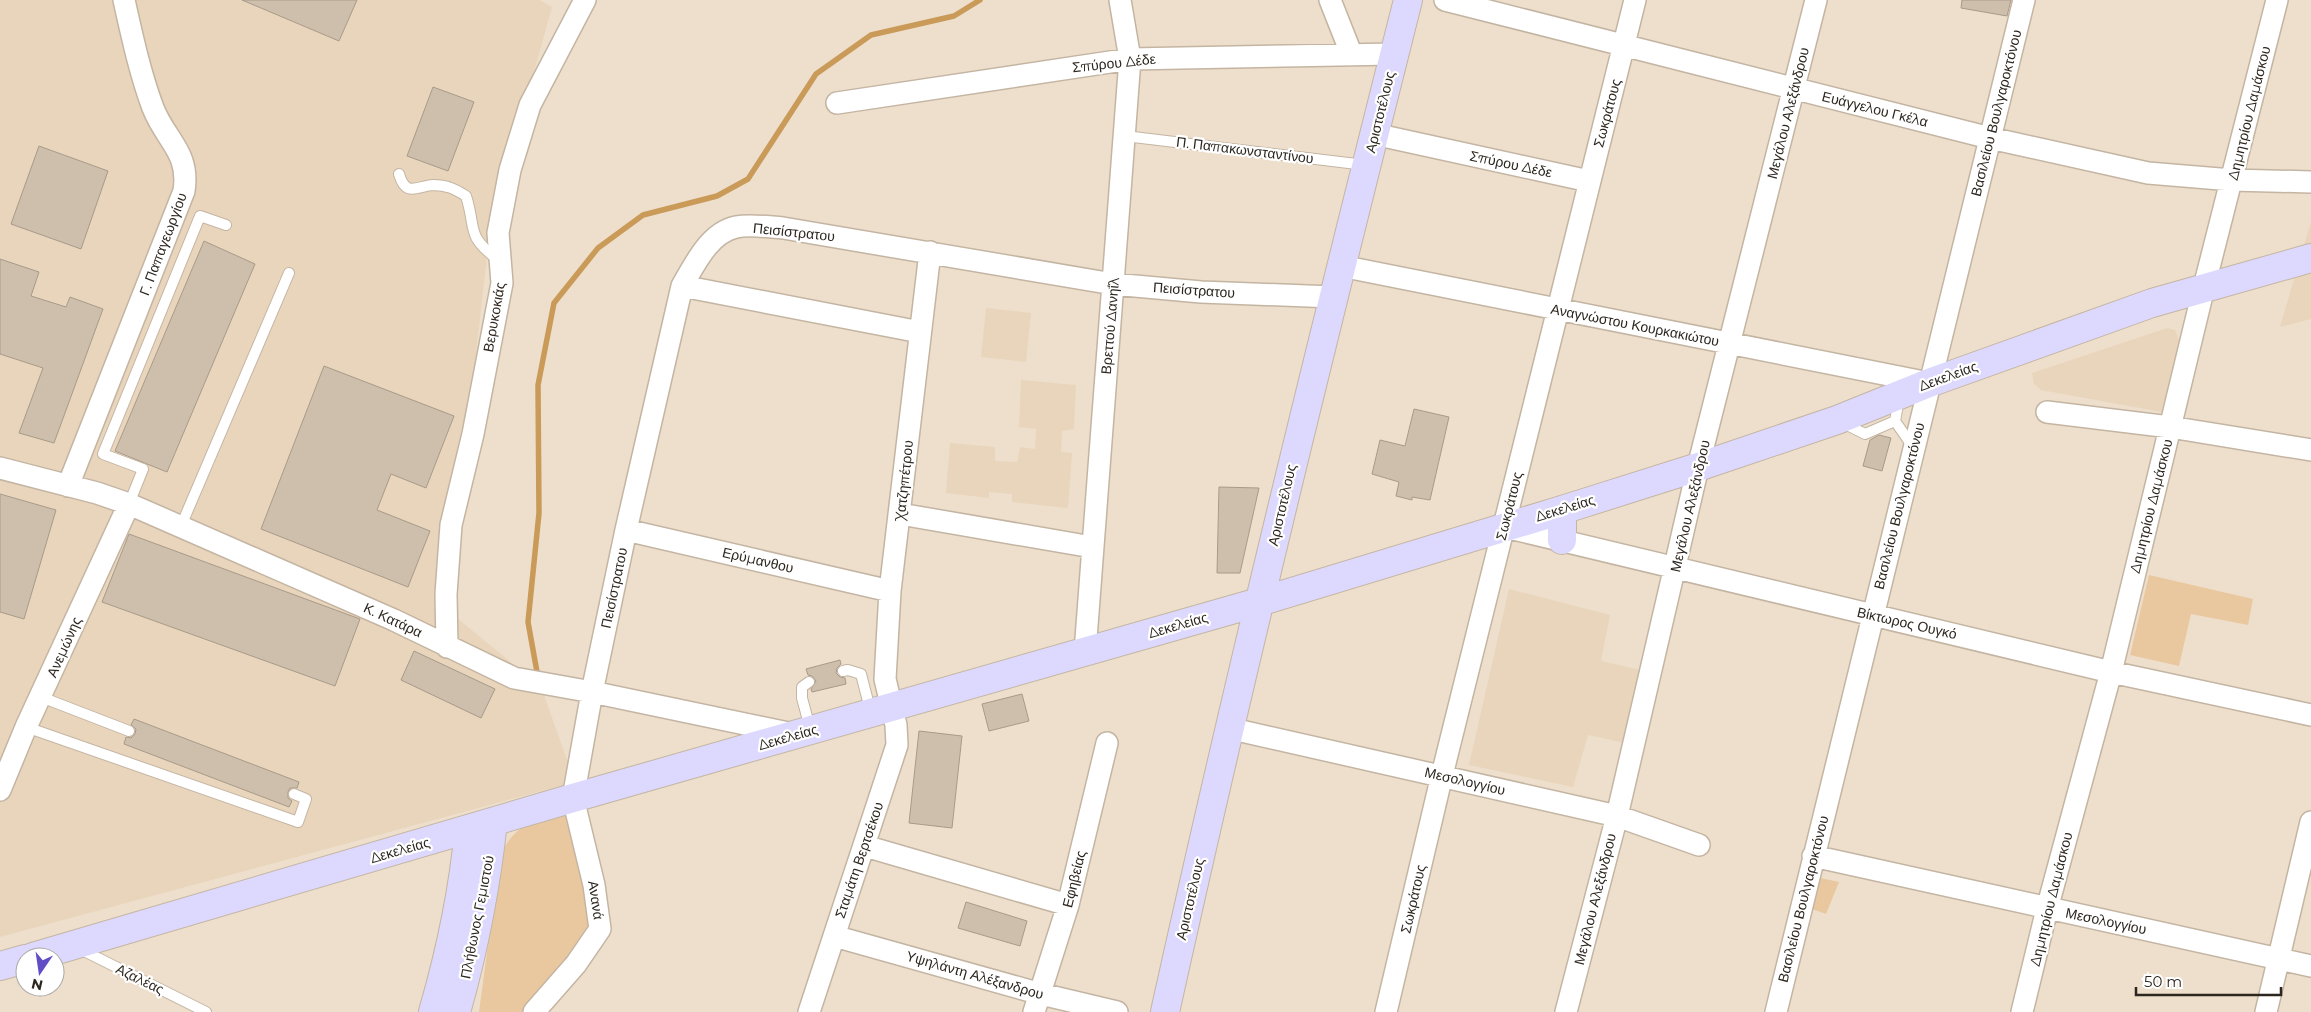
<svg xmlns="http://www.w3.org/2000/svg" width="2311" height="1012" font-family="Montserrat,sans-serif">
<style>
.built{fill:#e9d5bc}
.green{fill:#e9c89f}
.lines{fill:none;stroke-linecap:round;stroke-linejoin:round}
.stream{stroke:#ca9a59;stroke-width:5.5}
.building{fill:#cebfad;stroke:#a89a89}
.lane-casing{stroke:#c4b5a3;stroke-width:12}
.street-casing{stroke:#c4b5a3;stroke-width:24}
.secondary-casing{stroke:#c4b5a3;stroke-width:30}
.lane{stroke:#fff;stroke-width:10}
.street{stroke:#fff;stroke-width:21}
.secondary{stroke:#ddd9fe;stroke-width:28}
.labels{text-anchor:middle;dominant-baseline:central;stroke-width:4.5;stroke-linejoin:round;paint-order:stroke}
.street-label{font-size:14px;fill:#2c261f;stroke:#fff}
</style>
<rect width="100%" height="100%" fill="#eddfcc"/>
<!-- built -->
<path class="built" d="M0 0H539L552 7 490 230 447 610 541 687 575 782 0 937Z
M2311 222V319L2280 327 2301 255Z
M986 308 1031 313 1026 362 981 357Z
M2167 328 2175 330 2181 345 2162 412 2041 390 2034 384 2032 373Z
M1021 380 1076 385 1074 429 1062 431 1061 452 1072 453 1068 508 1012 502V494L989 492V498L946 493 950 443 995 447V461L1017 462 1020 447 1035 449 1036 429 1019 427Z
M1509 589 1610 615 1601 661 1644 671 1625 743 1588 735 1573 787 1469 765Z"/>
<!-- green -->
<path class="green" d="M2149 575 2253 599 2248 625 2191 614 2179 666 2130 655Z
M569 812 593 929 523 1012H479L500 855C516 822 537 820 569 812Z
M1816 877 1839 882 1826 914 1809 908Z"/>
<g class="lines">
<!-- stream -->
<path class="stream" d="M537 672 528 622 539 513 538 385 554 303 598 248 643 215 717 196 748 179 816 74 871 35 954 16 980 0"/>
</g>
<!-- building -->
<path class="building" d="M242 0H357L339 41Z
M1962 0H2011L2007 16 1961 8Z
M433 87 474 102 448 171 407 156Z
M39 146 108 171 81 249 11 224Z
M204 241 255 264 167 472 115 451Z
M0 259 39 272 31 296 66 307 70 297 103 309 54 443 19 433 43 368 0 354Z
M324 366 454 416 426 488 391 474 377 510 430 531 408 587 261 529Z
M1414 409 1449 417 1430 500 1412 497V500L1396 496 1399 482 1372 474 1380 440 1405 446Z
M1879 435 1891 438 1882 471 1863 466 1870 440Z
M1219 487 1259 488 1240 573H1217Z
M0 494 56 510 24 619 0 612Z
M129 534 360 619 335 686 102 602Z
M414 651 495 689 481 718 401 680Z
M840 660 841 664 837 668 836 673 840 677 845 678 846 684 812 692 811 689 816 681 812 676 808 675 806 669Z
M1022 694 1029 721 989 731 982 704Z
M134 719 299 782 297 788H290L288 792V798L292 801 289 807 124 744 126 737 131 738 135 734 136 729 131 725Z
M919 731 962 736 952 828 909 823Z
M966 902 1027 921 1020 946 958 928Z"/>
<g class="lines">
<defs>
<path id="lane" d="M1125 136 1365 165
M399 174C406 198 417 186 433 185 447 185 455 189 466 196 477 231 465 234 498 260
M1895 421 1913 447
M1843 423 1865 434 1895 421 1899 399
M129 504 143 469 103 454 200 216 226 225
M181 526 289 273
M843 671 848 670 861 674 871 713
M809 682 802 687V698L810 728
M41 697 129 731
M26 727 298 822 306 799 294 794
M80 949 206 1012"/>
<path id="street" d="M1330 0 1351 53
M1445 0 1990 138 2148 173 2232 180 2311 182
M837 103 1130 59 1394 54
M1374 134 1589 181
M1341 266 1929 383
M682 286 920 332
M2047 412 2170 427 2311 450
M0 468 97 493 129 504 394 620 514 678 592 692 793 734
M68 486 184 191C190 152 166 141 153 108 140 73 132 36 124 0
M900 514 1092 547
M1505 527 2111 672 2311 715
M626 530 890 591
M447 647 446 594 451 525 473 434 502 283 498 233 510 170 530 105 585 0
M1085 652 1130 59 1120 0
M1228 728 1617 816 1699 845
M0 790 26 727 129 504
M865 846 1068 905
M1813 856 2311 966
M834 936 1041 994 1117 1012
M534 1012 576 964 600 929 594 885 573 798 592 692 626 530 682 286C695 264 709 233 736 227 750 224 768 227 783 228L1113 284 1201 292 1333 297
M809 1012 897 745 896 725 885 679 890 591 930 252
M1034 1012 1068 905 1107 743
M1386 1012 1442 775 1635 0
M1566 1012 1617 816 1698 467 1816 0
M1776 1012 2024 0
M2022 1012 2047 909 2111 672 2204 287 2277 0
M2266 1012 2311 822"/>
<path id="secondary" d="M1562 510V540
M33 957 573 798 1259 602 1562 510 1698 467 1837 420 1929 383 2152 303 2311 258
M0 966 25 959
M433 1012C451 950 463 894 469 829
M456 1012C474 949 486 887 493 822
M1165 1012C1240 673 1323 337 1408 0"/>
</defs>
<!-- lane casing -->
<use href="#lane" class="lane-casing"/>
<!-- street casing -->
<use href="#street" class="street-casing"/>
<!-- secondary casing -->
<use href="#secondary" class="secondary-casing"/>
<!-- lane -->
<use href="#lane" class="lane"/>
<!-- street -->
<use href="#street" class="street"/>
<!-- secondary -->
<use href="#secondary" class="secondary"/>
</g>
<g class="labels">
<!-- street labels -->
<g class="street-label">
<text transform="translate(1114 63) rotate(-6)">Σπύρου Δέδε</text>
<text transform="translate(1875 109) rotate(14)">Ευάγγελου Γκέλα</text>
<text transform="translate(1380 112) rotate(-76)">Αριστοτέλους</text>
<text transform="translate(1607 113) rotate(-75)">Σωκράτους</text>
<text transform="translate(1788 113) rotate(-76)">Μεγάλου Αλεξάνδρου</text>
<text transform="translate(1996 113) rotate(-76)">Βασιλείου Βουλγαροκτόνου</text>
<text transform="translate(2249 113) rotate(-76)">Δημητρίου Δαμάσκου</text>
<text transform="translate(1245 150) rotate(7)">Π. Παπακωνσταντίνου</text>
<text transform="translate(1511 164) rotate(12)">Σπύρου Δέδε</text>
<text transform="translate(794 232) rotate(6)">Πεισίστρατου</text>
<text transform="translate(163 244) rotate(-69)">Γ. Παπαγεωργίου</text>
<text transform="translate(1194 290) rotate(4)">Πεισίστρατου</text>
<text transform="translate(494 317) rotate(-80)">Βερυκοκιάς</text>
<text transform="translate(1635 325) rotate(11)">Αναγνώστου Κουρκακιώτου</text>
<text transform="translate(1110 326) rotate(-85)">Βρεττού Δανηΐλ</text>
<text transform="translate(1948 376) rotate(-20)">Δεκελείας</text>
<text transform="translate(904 480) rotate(-84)">Χατζηπέτρου</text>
<text transform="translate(1282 505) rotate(-77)">Αριστοτέλους</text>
<text transform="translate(1509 506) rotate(-76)">Σωκράτους</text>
<text transform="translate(1690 506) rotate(-77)">Μεγάλου Αλεξάνδρου</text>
<text transform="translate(1899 506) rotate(-76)">Βασιλείου Βουλγαροκτόνου</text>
<text transform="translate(2151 506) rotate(-76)">Δημητρίου Δαμάσκου</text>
<text transform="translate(1565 508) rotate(-17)">Δεκελείας</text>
<text transform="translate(758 560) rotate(13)">Ερύμανθου</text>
<text transform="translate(614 588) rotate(-78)">Πεισίστρατου</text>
<text transform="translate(393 620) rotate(25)">Κ. Κατάρα</text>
<text transform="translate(1907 623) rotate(13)">Βίκτωρος Ουγκό</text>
<text transform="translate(1178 625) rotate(-16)">Δεκελείας</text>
<text transform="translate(64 647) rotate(-66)">Ανεμώνης</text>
<text transform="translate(788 737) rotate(-16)">Δεκελείας</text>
<text transform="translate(1465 781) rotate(13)">Μεσολογγίου</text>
<text transform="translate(400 850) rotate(-16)">Δεκελείας</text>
<text transform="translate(859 860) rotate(-71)">Σταμάτη Βερτσέκου</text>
<text transform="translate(1074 879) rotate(-76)">Εφηβείας</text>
<text transform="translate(1190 899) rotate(-77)">Αριστοτέλους</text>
<text transform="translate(1413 899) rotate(-77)">Σωκράτους</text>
<text transform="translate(1595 899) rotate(-76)">Μεγάλου Αλεξάνδρου</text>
<text transform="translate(1803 899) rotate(-76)">Βασιλείου Βουλγαροκτόνου</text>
<text transform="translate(2051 899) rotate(-76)">Δημητρίου Δαμάσκου</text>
<text transform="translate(596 900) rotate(81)">Ανανά</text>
<text transform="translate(477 917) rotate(-79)">Πλήθωνος Γεμιστού</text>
<text transform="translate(2106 921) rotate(12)">Μεσολογγίου</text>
<text transform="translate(975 975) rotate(16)">Υψηλάντη Αλέξανδρου</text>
<text transform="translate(140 979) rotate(26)">Αζαλέας</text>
</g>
</g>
<!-- north arrow -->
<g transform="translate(40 972) rotate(193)"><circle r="24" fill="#ffffff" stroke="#aba8a5"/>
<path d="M0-4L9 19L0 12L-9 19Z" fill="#614dc6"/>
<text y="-8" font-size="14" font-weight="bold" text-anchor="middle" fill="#2c261f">N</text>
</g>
<!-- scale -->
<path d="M2136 987v8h145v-8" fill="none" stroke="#2c261f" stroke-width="2.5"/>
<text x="2144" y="987" font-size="15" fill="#2c261f" stroke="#ffffff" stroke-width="4" paint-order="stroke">50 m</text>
</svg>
